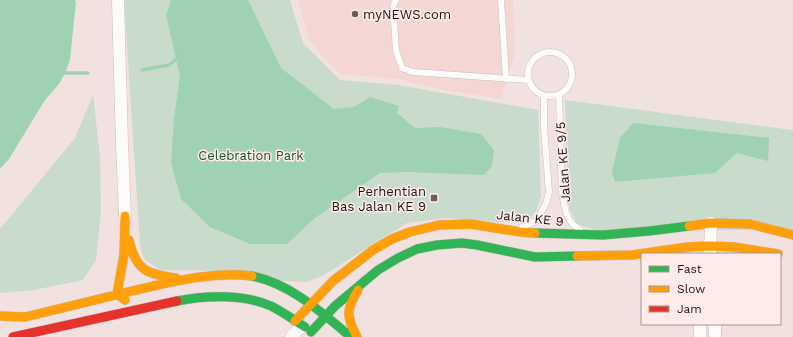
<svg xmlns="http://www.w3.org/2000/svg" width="793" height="337" font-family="'Work Sans',sans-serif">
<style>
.built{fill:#f4d7d2}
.green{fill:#c9dccb}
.water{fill:#9fd2b2}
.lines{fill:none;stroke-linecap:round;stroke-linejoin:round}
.stream{stroke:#9fd2b2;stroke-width:3.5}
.lane-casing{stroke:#cdc0be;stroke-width:7}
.street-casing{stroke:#cdc0be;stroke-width:13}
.fast-casing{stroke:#cdc0be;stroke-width:10}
.slow-casing{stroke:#cdc0be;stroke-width:10}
.jam-casing{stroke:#cdc0be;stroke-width:10}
.lane{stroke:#fdfbfa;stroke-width:6}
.street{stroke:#fdfbfa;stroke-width:12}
.fast{stroke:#30b455;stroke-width:9}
.slow{stroke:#ff9f0a;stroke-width:9}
.jam{stroke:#e5322d;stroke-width:9}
.poi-dot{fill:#695c5a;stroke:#ffece9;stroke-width:1.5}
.labels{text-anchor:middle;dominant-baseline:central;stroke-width:3;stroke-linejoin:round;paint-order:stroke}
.poi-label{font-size:13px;fill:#1f1413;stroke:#ffece9;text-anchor:start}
.park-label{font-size:13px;fill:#185437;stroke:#ffece9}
.street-label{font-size:13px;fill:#1f1413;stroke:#ffece9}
</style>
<rect width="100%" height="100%" fill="#f2e2df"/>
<!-- built -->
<path class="built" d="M298 0H513L515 54 501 99 444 90 398 79 341 74 323 57 310 41Z"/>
<!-- green -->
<path class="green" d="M124 0H290L303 43 340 80 398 85 538 110 541 197 536 211 530 218 518 223 447 218 407 223 324 275 307 282 284 281 246 271 160 270 144 259 140 245Z
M93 95 100 156 101 211 96 260 83 280 34 290 0 293V229L75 138Z
M565 100 793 130V230H596L578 225 571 212 568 203Z"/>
<!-- water -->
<path class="water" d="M0 0H75L76 2 70 60 65 73 59 84 45 100 9 159 0 169Z
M171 0H248L264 33 281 68 334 109 354 107 370 97 399 106 397 113 415 128 440 127 481 134 494 150 492 166 484 175 407 172 380 173 315 218 287 244H250L210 227 181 199 171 163 174 118 180 76 166 15Z
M633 123 769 138 768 161 737 153 715 173 615 182 612 172 620 138Z"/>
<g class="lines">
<!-- stream -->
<path class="stream" d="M142 70 169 65 180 56
M65 73H88"/>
<defs>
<path id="lane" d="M396 0 393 6 396 51 402 68 413 72 528 80
M501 0 506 79
M528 74a22 22 0 1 1 44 0a22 22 0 1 1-44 0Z
M559 95 562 192C564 205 566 224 580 229
M522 227 536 221 546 204 549 192 544 127V96"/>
<path id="street" d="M118 0 122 144 125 216
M710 253 711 223
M700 324V337
M291 337 302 326
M715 337V324"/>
<path id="fast" d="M535 233 603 235 649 231 689 226
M252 276C291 284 321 312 351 337
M177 301C206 295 244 294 271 306 283 312 294 320 305 327
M311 332 335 306 378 270 398 258 417 249 437 245 462 243 477 245 535 257 577 256"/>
<path id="slow" d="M125 216 124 255 117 294 125 300
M689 226 711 223 750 224 793 235
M129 240C136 271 147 274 176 278
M577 256 632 255 688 247 710 246 734 247 778 254
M0 316 25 317C61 308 96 300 132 291 171 282 211 271 252 276
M295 321 333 281 373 250 392 239 410 232 439 225 471 224 520 232 535 233
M357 337C346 316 346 310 358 290"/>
<path id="jam" d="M13 337 177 301"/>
</defs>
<!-- lane casing -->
<use href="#lane" class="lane-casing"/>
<!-- street casing -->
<use href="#street" class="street-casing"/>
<!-- fast casing -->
<use href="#fast" class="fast-casing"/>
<!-- slow casing -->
<use href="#slow" class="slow-casing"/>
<!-- jam casing -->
<use href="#jam" class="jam-casing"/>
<!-- lane -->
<use href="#lane" class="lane"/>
<!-- street -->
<use href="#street" class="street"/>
<!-- fast -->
<use href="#fast" class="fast"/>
<!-- slow -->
<use href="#slow" class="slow"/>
<!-- jam -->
<use href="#jam" class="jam"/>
</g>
<!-- markers -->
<g class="poi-dot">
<circle cx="355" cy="14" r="4"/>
<rect x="430" y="194" width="8" height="8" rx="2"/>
</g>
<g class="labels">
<!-- poi labels -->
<g class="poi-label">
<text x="363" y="14">myNEWS.com</text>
<text x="426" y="191" text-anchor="end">Perhentian<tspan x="426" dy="15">Bas Jalan KE 9</tspan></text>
</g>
<!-- park labels -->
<g class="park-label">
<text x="251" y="155">Celebration Park</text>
</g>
<!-- street labels -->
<g class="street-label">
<text transform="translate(563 162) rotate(-94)">Jalan KE 9/5</text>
<text transform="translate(530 218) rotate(6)">Jalan KE 9</text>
</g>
</g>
<!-- legend -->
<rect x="641" y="253" width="140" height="72" fill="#ffece9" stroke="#a59693"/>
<rect x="649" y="266" width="20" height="6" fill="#30b455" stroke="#a59693"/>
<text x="677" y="273" font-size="12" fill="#1f1413">Fast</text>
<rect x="649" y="286" width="20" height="6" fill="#ff9f0a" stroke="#a59693"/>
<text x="677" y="293" font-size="12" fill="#1f1413">Slow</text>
<rect x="649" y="306" width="20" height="6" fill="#e5322d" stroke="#a59693"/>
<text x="677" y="313" font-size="12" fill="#1f1413">Jam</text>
</svg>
